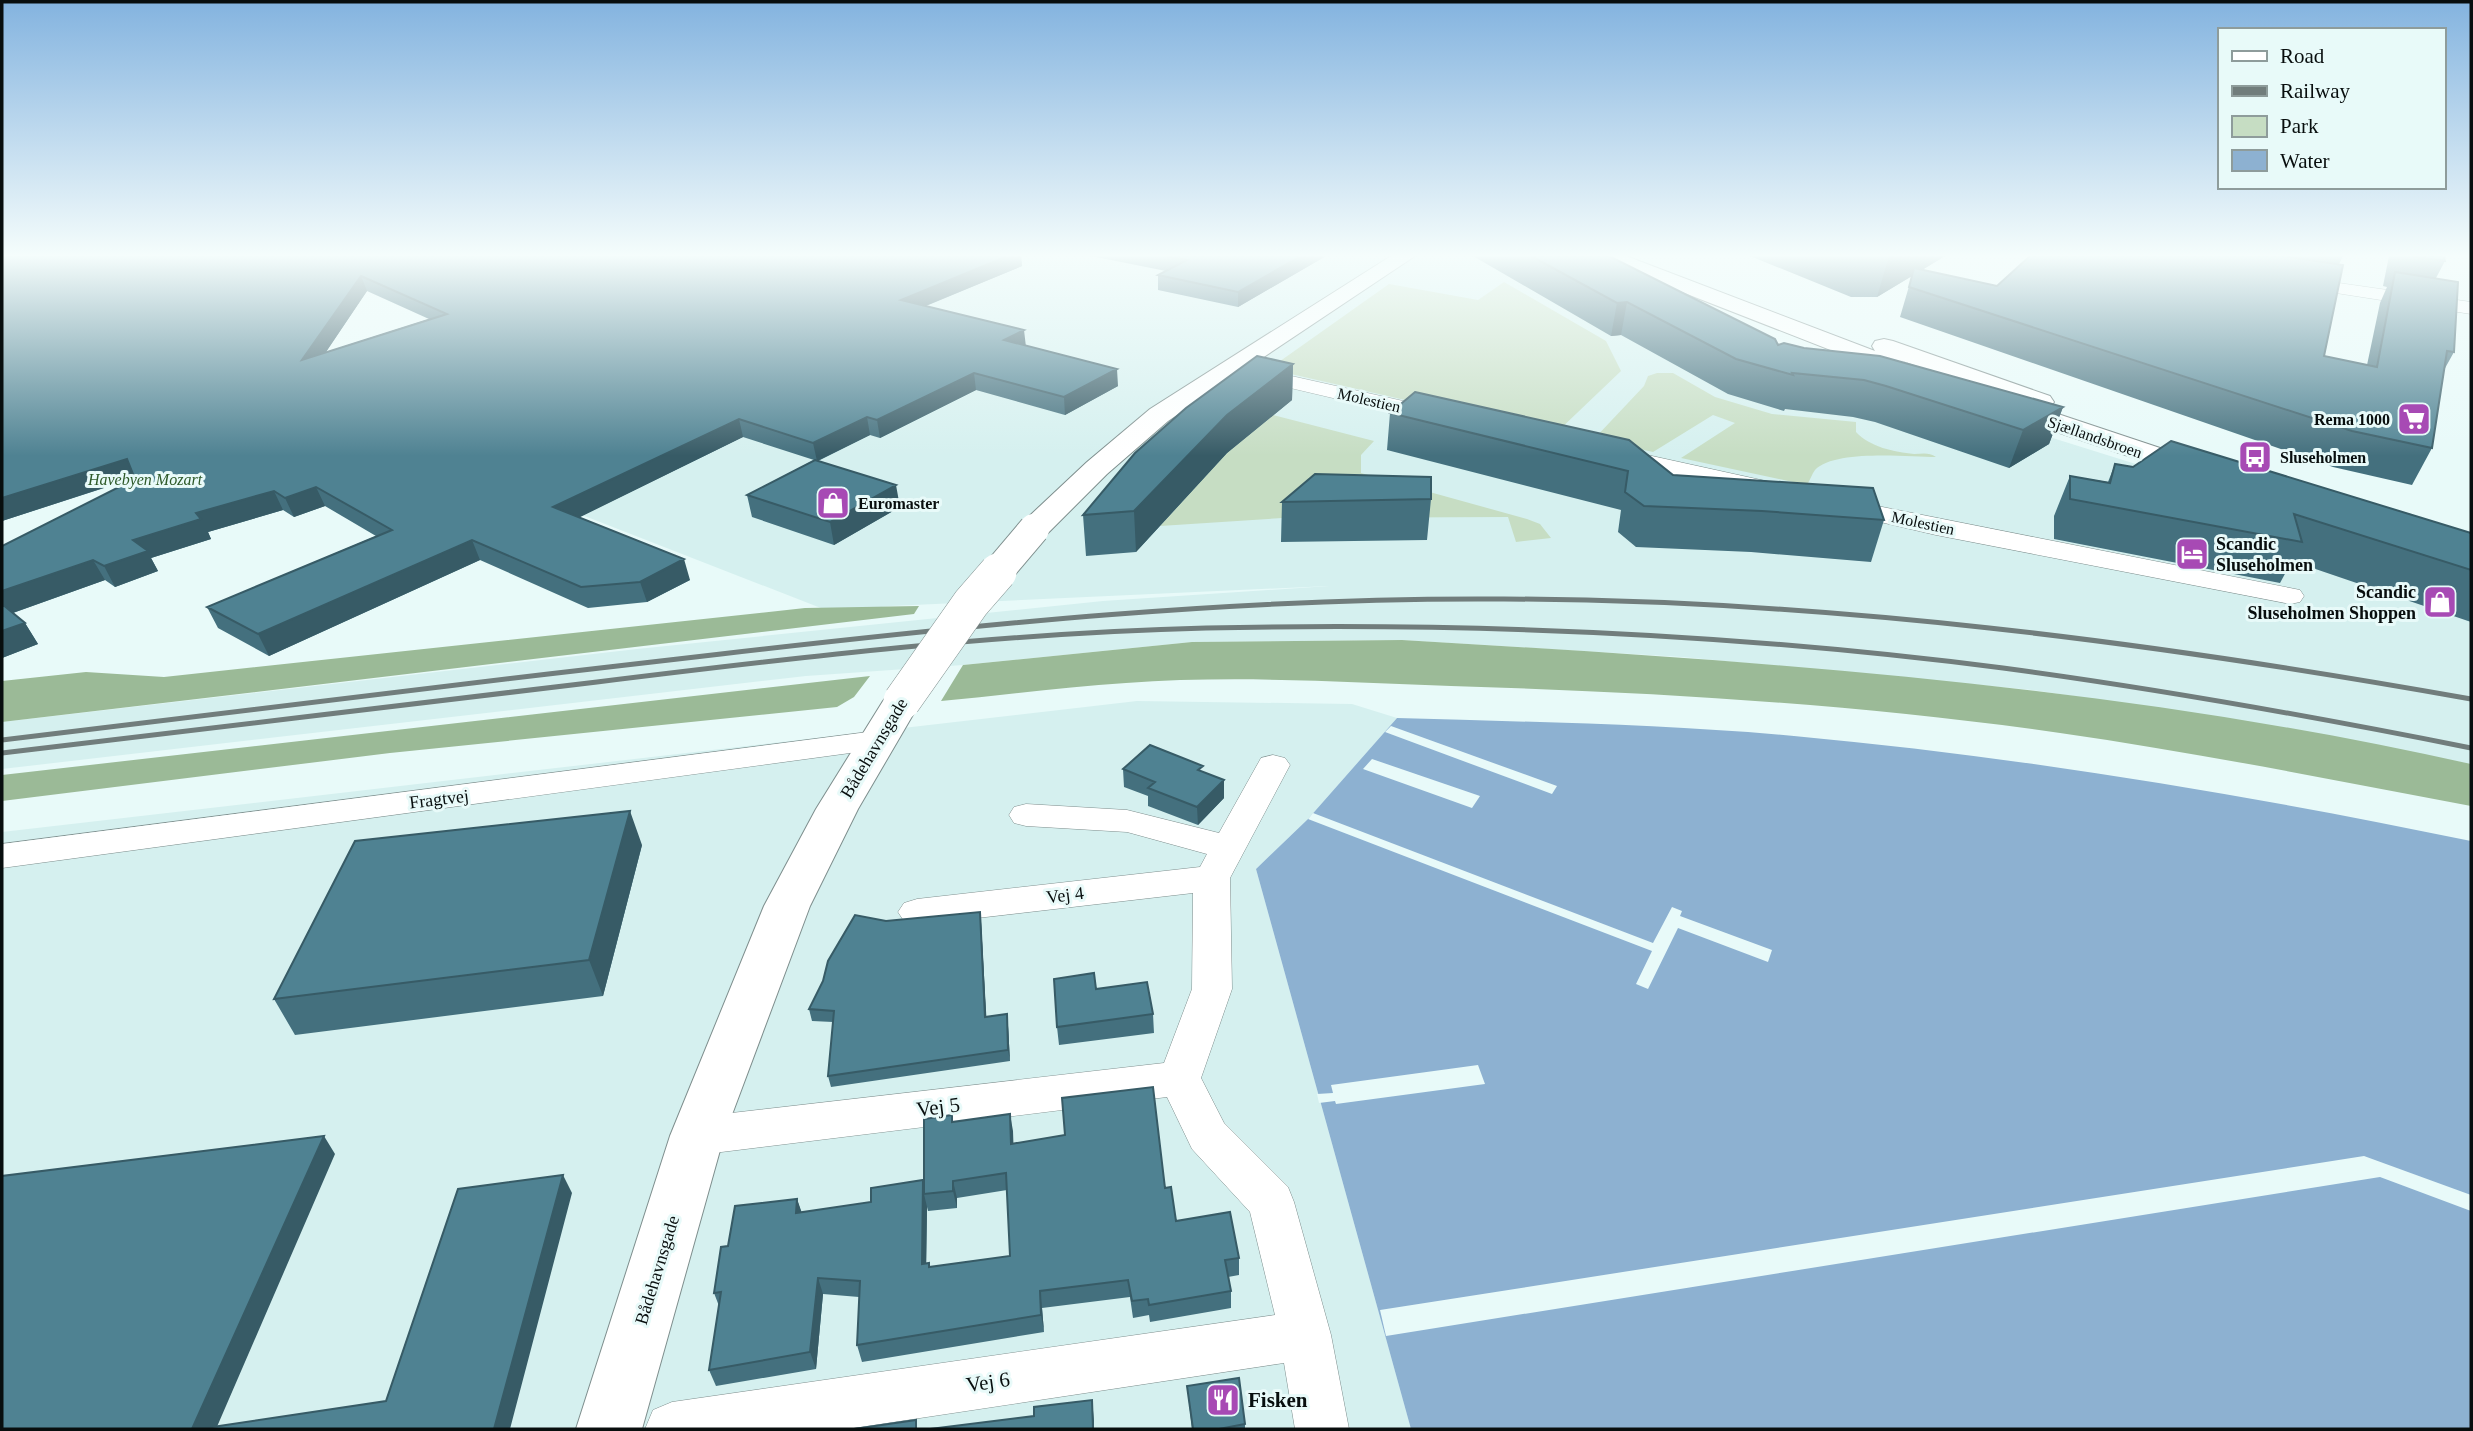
<svg xmlns="http://www.w3.org/2000/svg" width="2473" height="1431" font-family="Georgia,serif">
<style>
.built{fill:#d5f0ef}
.green{fill:#c6ddc3}
.forest{fill:#9bba97}
.water{fill:#8db1d1}
.pier{fill:#e8faf9}
.lines{fill:none;stroke-linecap:round;stroke-linejoin:round}
.minor-casing{stroke:#7e8e8d;stroke-width:1}
.tertiary-casing{stroke:#7e8e8d;stroke-width:2}
.minor{fill:#fff;fill-rule:evenodd}
.tertiary{fill:#fff;fill-rule:evenodd}
.rail{stroke:#717d7c;stroke-width:5}
.tertiary-bridge-far1-casing{stroke:#7e8e8d;stroke-width:32;stroke-linecap:butt}
.tertiary-bridge-casing{stroke:#7e8e8d;stroke-width:38;stroke-linecap:butt}
.tertiary-bridge-far1{stroke:#fff;stroke-width:30}
.tertiary-bridge{stroke:#fff;stroke-width:37}
.wall{fill:#44707e;fill-rule:evenodd}
.shaded-wall{fill:#375b66}
.building{fill:#4f8292;stroke:#375b66;stroke-width:2;fill-rule:evenodd}
.labels{text-anchor:middle;dominant-baseline:central;stroke-width:6;stroke-linejoin:round;paint-order:stroke}
.far-street-label{font-size:16px;fill:#080e0e;stroke:#e8faf9}
.far-poi-label{font-size:16px;font-weight:bold;fill:#080e0e;stroke:#e8faf9;text-anchor:start}
.far-park-label{font-size:16px;font-style:italic;fill:#2d5928;stroke:#e8faf9}
.poi-label{font-size:18px;font-weight:bold;fill:#080e0e;stroke:#e8faf9;text-anchor:start}
.street-label{font-size:18px;fill:#080e0e;stroke:#e8faf9}
.near-street-label{font-size:21px;fill:#080e0e;stroke:#e8faf9}
.near-poi-label{font-size:21px;font-weight:bold;fill:#080e0e;stroke:#e8faf9;text-anchor:start}
</style>
<rect width="100%" height="100%" fill="#e8faf9"/>
<!-- built -->
<path class="built" d="M980 256H1549L1899 390 2471 569V764L2231 719 2032 690 1682 657 1402 640 1192 642 963 665 806 676 2 769V722L637 649 1103 601 1329 586 891 606 831 612 500 483Z
M1137 701 1352 704 1397 718 1308 819 1256 869 1411 1429H2V832Z"/>
<!-- green -->
<path class="green" d="M1504 282 1606 341 1621 371 1555 434 1269 369 1389 284 1478 300Z
M1657 373H1673L1715 397 1772 414 1856 422V432C1870 447 1894 452 1914 454 1922 454 1929 452 1936 457 1908 457 1835 449 1815 470 1812 474 1810 480 1807 485L1681 458 1735 423 1713 415 1653 452 1594 439 1644 386 1648 376Z
M1273 415 1374 441 1361 455V473L1527 519 1540 524 1551 538 1516 542 1508 517 1282 518 1160 526 1227 453Z"/>
<!-- forest -->
<path class="forest" d="M919 606 914 614 2 722V681L86 672 164 677 805 608Z
M1402 640C1761 661 2120 685 2471 764V806C2335 780 2198 753 2060 733 1858 704 1654 692 1451 686 1343 682 1234 675 1126 683 1065 687 1003 695 941 701L963 665 1192 642Z
M870 676 854 697 837 707 390 753 2 801V775Z"/>
<!-- water -->
<path class="water" d="M1397 718C1530 722 1662 724 1794 736 2022 757 2248 795 2471 841V1429H1411L1256 869 1308 819Z"/>
<!-- pier -->
<path class="pier" d="M2441 389 2471 397V412L2442 406Z
M1391 726 1557 786 1552 794 1385 732Z
M1372 759 1480 796 1472 808 1363 769Z
M1313 813 1653 943 1672 907 1682 911 1680 916 1772 950 1768 962 1678 928 1648 989 1636 984 1652 951 1308 819Z
M1478 1065 1485 1084 1336 1104 1335 1101 1319 1103 1317 1094 1333 1093 1331 1085Z
M2364 1156 2471 1195V1211L2380 1177 1386 1336 1380 1310Z"/>
<g class="lines">
<defs>
<path id="minor" d="M2297 277 2471 302V314L2291 286 2288 282 2291 278Z
M1251 367 1439 409 1447 411 1450 416 1447 421 1439 423 1244 377 1241 373 1244 369Z
M1620 449 1761 480 1770 482 1773 487 1770 492 1761 494 1612 461 1608 456 1612 451Z
M1842 499 2290 588 2300 590 2304 596 2300 602 2290 604 1936 535 1833 511 1830 506 1833 501Z
M876 731 887 734 892 741 887 748 2 868V844Z
M1273 755 1285 758 1290 765 1230 878 1232 989 1201 1078 1224 1123 1288 1187 1294 1202 1331 1335 1349 1429H1295L1284 1363 847 1429H645L653 1410 672 1402 1275 1315 1250 1212 1192 1149 1167 1097 697 1155 681 1149 675 1136 681 1123 697 1117 1164 1063 1192 989 1193 893 917 925 904 921 898 912 904 903 917 899 1200 867 1207 854 1127 832 1026 826 1014 823 1009 815 1014 807 1026 804 1127 810 1219 833 1261 758Z"/>
<path id="tertiary" d="M1391 256H1415L1168 421 1107 474 1045 536 1034 538 1023 536 1018 529 1023 522 1087 462 1150 409Z
M1597 256H1626L1875 351 1872 346 1875 341 1884 339 1893 341 2050 396 2054 402 2050 408 2043 409 2211 465 2216 471 2211 477 2201 480 2191 477 2000 413 1996 407 2000 401 2008 399 1900 360 1915 366 1919 371 1915 376 1906 379 1897 376 1600 260Z
M902 690 915 693 921 701 858 809 810 906 724 1136 642 1429H576L670 1136 764 906 816 809 883 701 889 693Z"/>
</defs>
<!-- minor casing -->
<use href="#minor" class="minor-casing"/>
<!-- tertiary casing -->
<use href="#tertiary" class="tertiary-casing"/>
<!-- minor -->
<use href="#minor" class="minor"/>
<!-- tertiary -->
<use href="#tertiary" class="tertiary"/>
<!-- rail -->
<path class="rail" d="M2 740C241 711 481 681 721 654 981 624 1242 597 1504 599 1829 600 2151 642 2471 699
M2 753C200 729 399 706 597 682 799 657 1002 633 1206 628 1472 622 1739 634 2003 668 2160 689 2316 717 2471 748"/>
<defs>
<path id="tertiary-bridge-far1" d="M996 574 1034 529"/>
<path id="tertiary-bridge" d="M902 701 971 603 998 572"/>
</defs>
<!-- tertiary-bridge-far1 casing -->
<use href="#tertiary-bridge-far1" class="tertiary-bridge-far1-casing"/>
<!-- tertiary-bridge casing -->
<use href="#tertiary-bridge" class="tertiary-bridge-casing"/>
<!-- tertiary-bridge-far1 -->
<use href="#tertiary-bridge-far1" class="tertiary-bridge-far1"/>
<!-- tertiary-bridge -->
<use href="#tertiary-bridge" class="tertiary-bridge"/>
</g>
<!-- wall -->
<path class="wall" d="M2 256H1021L1022 266 926 306 1026 346 1118 386 1065 415 976 390 880 438 870 435 818 461 900 507 834 545 752 517 747 495 814 460 743 437 579 517 690 580 647 602 588 608 480 560 269 656 218 628 207 607 376 536 325 506 294 517 283 510 208 532 211 539 151 558 158 571 115 587 105 580 13 613 25 623 38 644 2 658V546L135 479V478L2 521ZM367 291 429 319 326 352Z
M1091 256H1326L1238 307 1158 290V275L1166 271Z
M1473 256H1609L1778 345 1804 348 2063 407 2049 444 2009 468 1875 422 1853 417 1785 409 1784 411 1728 394 1621 335 1611 336Z
M1750 256H1945L1922 270 1997 286 2030 256H2343L2339 264 2324 356 2367 365 2380 303 2387 287 2383 286 2389 256H2444L2445 261 2436 278 2454 352 2444 370 2432 448 2412 485 2333 467 1900 317 1912 276 1877 297H1851Z
M1293 364 1292 400 1227 453 1136 552 1086 556 1083 515Z
M1390 413 1673 475 1884 520 1871 562 1751 552 1636 547 1618 532 1621 510 1387 450Z
M2115 464 2471 533V622L2292 561 2280 583 2054 539V516L2070 476 2108 482Z
M1431 499 1427 540 1281 542 1282 502Z
M1123 769 1203 772 1224 780V798L1198 825 1148 806V796L1124 787Z
M642 845 603 996 295 1035 274 999Z
M980 912 981 922 986 1017 1008 1026 1010 1061 831 1087 828 1076 833 1022 812 1021 809 1009 886 921Z
M1096 989 1153 1014 1154 1033 1059 1045 1057 1027Z
M1010 1114 1013 1144 1165 1188 1176 1221 1239 1258V1275L1228 1277 1231 1291V1308L1150 1322 1149 1315 1133 1318 1130 1297 1042 1308 1044 1332 862 1362 857 1345 859 1297 823 1294 816 1369 716 1386 709 1370 719 1306 714 1293 728 1246 797 1199 801 1212 871 1202 924 1184 953 1122ZM1007 1190 1010 1256 930 1267 929 1263H926L927 1207 928 1211 957 1208V1198Z
M1187 1386 1245 1424V1429H1192Z"/>
<!-- shaded-wall -->
<path class="shaded-wall" d="M1008 256H1021L1022 266 903 315 901 300Z
M1301 256H1326L1238 307V292Z
M1889 256H1945L1877 297Z
M361 276 367 291 309 377 302 360Z
M1627 302 1621 335 1611 336 1617 303Z
M1024 330 1026 347 1004 340Z
M1293 364 1292 400 1227 453 1136 552 1134 511 1227 415Z
M1117 369 1118 386 1065 415 1064 397Z
M974 373 976 390 880 438 877 420Z
M2063 407 2049 444 2009 468 2023 430Z
M867 417 870 435 817 461 813 443Z
M739 419 743 437 560 527 553 507Z
M127 459 137 477 2 521V498Z
M896 485 900 507 834 545 830 522Z
M316 487 325 506 294 517 285 498Z
M274 491 283 510 208 532 211 539 151 558 158 571 115 587 104 566 133 540 196 513Z
M472 540 480 560 269 656 258 634Z
M684 559 690 580 647 602 640 582Z
M93 560 105 580 4 616 2 613V591Z
M25 623 38 644 2 658V631Z
M1224 780V798L1198 825 1197 807Z
M630 811 642 845 603 996 589 960Z
M980 912 981 922 987 1028 985 1017Z
M1007 1014 1008 1026 1010 1061 1008 1050Z
M1010 1114 1013 1131 1014 1161 1011 1144Z
M324 1136 335 1154 216 1429H192Z
M563 1175 572 1193 510 1429H494Z
M923 1180 924 1194 927 1207 926 1281 922 1264Z
M953 1181 957 1198V1208L953 1191Z
M797 1199 803 1216 796 1213Z
M818 1278 823 1294 816 1369 810 1352Z
M1040 1291 1042 1308 1044 1332 1041 1315Z
M1092 1400 1094 1421V1429H1093Z"/>
<!-- building -->
<path class="building" d="M2 256H1008L901 300 1024 330 1004 340 1117 369 1064 397 974 373 877 420 867 417 813 443 739 419 553 507 684 559 640 582 581 587 472 540 258 634 207 607 392 530 316 487 285 498 274 491 196 513 201 519 133 540 148 551 104 566 93 560 2 591V546L135 479 127 459 2 498ZM361 276 447 314 302 360Z
M1165 256H1301L1238 292 1158 275 1187 260Z
M1531 256H1609L1775 339 1778 345 1784 343 1804 348 1880 356 2063 407 2023 430 1886 386 1864 380 1792 373 1793 375 1736 359 1627 302 1617 303Z
M2030 256H2283L2343 265 2324 356 2377 367 2395 272 2458 282 2454 352 2447 351 2432 448 2352 431 1909 287 1914 268 1997 286Z
M2410 256H2444L2445 261Z
M1257 356 1293 364 1227 415 1134 511 1083 515 1135 453 1186 408Z
M1415 392 1629 440 1673 475 1873 488 1884 520 1762 511 1644 506 1625 492 1628 471 1390 413Z
M2171 441 2471 533V570L2294 514 2302 542 2070 499V476L2110 483 2115 464 2133 467Z
M815 460 896 485 830 522 747 495Z
M1315 474 1431 477V499L1282 502Z
M2 604 25 623 2 631Z
M1150 745 1203 766 1198 770 1224 780 1197 807 1148 788 1155 782 1123 769Z
M630 811 589 960 274 999 355 841Z
M980 912 985 1017 1007 1014 1008 1050 828 1076 834 1011 809 1009 823 981 828 961 855 915 886 921Z
M1094 973 1096 989 1147 982 1153 1014 1057 1027 1054 979Z
M1153 1087 1165 1188 1171 1187 1176 1221 1230 1212 1239 1258 1225 1260 1231 1291 1149 1305 1148 1299 1132 1301 1128 1280 1040 1291 1041 1315 857 1345 860 1281 818 1278 810 1352 709 1370 721 1292 714 1293 721 1247 728 1246 735 1206 797 1199 796 1213 871 1202V1188L923 1180 922 1264 929 1263V1267L1010 1256 1006 1173 953 1181V1191L924 1194V1119L952 1115V1122L1010 1114 1011 1144 1065 1135 1062 1098Z
M324 1136 192 1429H2V1176Z
M563 1175 494 1429H199L386 1401 458 1189Z
M1239 1378 1245 1424 1219 1429H1193L1187 1386Z
M1092 1400 1093 1429H930L1034 1416V1407Z
M916 1420V1429H854Z"/>
<!-- sky -->
<linearGradient id="sky" x2="0" y2="1"><stop stop-color="#83b3df"/><stop offset="0.56" stop-color="#f5fdfc"/><stop offset="1" stop-color="#f5fdfc" stop-opacity="0"/></linearGradient>
<rect width="2473" height="456" fill="url(#sky)"/>
<!-- icons -->
<defs>
<symbol id="supermarket-square" viewBox="-11 -11 22 22"><rect x="-9" y="-9" width="18" height="18" rx="4" fill="#a74ab4" stroke="#e8faf9"/><path d="M-6-5.5h2.5l.6 2H6L4.5 2H-2.5L-4.4-4H-6ZM-1.5 3.2a1.3 1.3 0 1 0 .1 0ZM3 3.2a1.3 1.3 0 1 0 .1 0Z" fill="#fff"/></symbol>
<symbol id="bus-square" viewBox="-11 -11 22 22"><rect x="-9" y="-9" width="18" height="18" rx="4" fill="#a74ab4" stroke="#e8faf9"/><path d="M-5-6H5V4H4V6H2V4H-2V6H-4V4H-5ZM-3.5-4V0h7V-4ZM-3.5 1.2v1.5H-2V1.2ZM2 1.2v1.5H3.5V1.2Z" fill="#fff"/></symbol>
<symbol id="shop-square" viewBox="-11 -11 22 22"><rect x="-9" y="-9" width="18" height="18" rx="4" fill="#a74ab4" stroke="#e8faf9"/><path d="M-5-2.5h2.3a2.7 3.5 0 0 1 5.4 0H5L5.5 6h-11ZM-1.5-2.5h3a1.5 2.3 0 0 0-3 0Z" fill="#fff"/></symbol>
<symbol id="hotel-square" viewBox="-11 -11 22 22"><rect x="-9" y="-9" width="18" height="18" rx="4" fill="#a74ab4" stroke="#e8faf9"/><path d="M-6-4.5h1.5V1H6V5H4.5V3h-9V5H-6ZM-4 0a1.8 1.8 0 1 1 3.6 0ZM.5 0V-2.5h3Q6-2.5 6 0Z" fill="#fff"/></symbol>
<symbol id="restaurant-square" viewBox="-11 -11 22 22"><rect x="-9" y="-9" width="18" height="18" rx="4" fill="#a74ab4" stroke="#e8faf9"/><path d="M-5-6h1v4h1v-4h1v4h1v-4h1v5L-1.5 .5V6h-2V.5L-5-1ZM5-6V6H3V1.5H1.5Q1.5-4 5-6Z" fill="#fff"/></symbol>
</defs>
<g fill-rule="evenodd">
<use href="#supermarket-square" x="2395" y="400" width="38" height="38"/>
<use href="#bus-square" x="2236" y="438" width="38" height="38"/>
<use href="#shop-square" x="814" y="484" width="38" height="38"/>
<use href="#hotel-square" x="2173" y="535" width="38" height="38"/>
<use href="#shop-square" x="2421" y="583" width="38" height="38"/>
<use href="#restaurant-square" x="1204" y="1381" width="38" height="38"/>
</g>
<g class="labels">
<!-- far-street labels -->
<g class="far-street-label">
<text transform="translate(1369 400) rotate(13)">Molestien</text>
<text transform="translate(2095 437) rotate(19)">Sjællandsbroen</text>
<text transform="translate(1923 523) rotate(12)">Molestien</text>
</g>
<!-- far-poi labels -->
<g class="far-poi-label">
<text x="2390" y="419" text-anchor="end">Rema 1000</text>
<text x="2280" y="457">Sluseholmen</text>
<text x="858" y="503">Euromaster</text>
</g>
<!-- far-park labels -->
<g class="far-park-label">
<text x="145" y="479">Havebyen Mozart</text>
</g>
<!-- poi labels -->
<g class="poi-label">
<text x="2216" y="544">Scandic<tspan x="2216" dy="21">Sluseholmen</tspan></text>
<text x="2416" y="592" text-anchor="end">Scandic<tspan x="2416" dy="21">Sluseholmen Shoppen</tspan></text>
</g>
<!-- street labels -->
<g class="street-label">
<text transform="translate(874 748) rotate(-59)">Bådehavnsgade</text>
<text transform="translate(439 799) rotate(-7)">Fragtvej</text>
<text transform="translate(1065 895) rotate(-7)">Vej 4</text>
<text transform="translate(657 1270) rotate(-73)">Bådehavnsgade</text>
</g>
<!-- near-street labels -->
<g class="near-street-label">
<text transform="translate(938 1107) rotate(-7)">Vej 5</text>
<text transform="translate(988 1382) rotate(-8)">Vej 6</text>
</g>
<!-- near-poi labels -->
<g class="near-poi-label">
<text x="1248" y="1400">Fisken</text>
</g>
</g>
<!-- border -->
<rect width="2473" height="1431" fill="none" stroke="#080e0e" stroke-width="7"/>
<!-- legend -->
<rect x="2218" y="28" width="228" height="161" fill="#e8faf9" stroke="#8e9c9b" stroke-width="2"/>
<rect x="2232" y="51" width="35" height="10" fill="#ffffff" stroke="#8e9c9b" stroke-width="2"/>
<text x="2280" y="63" font-size="21" fill="#080e0e">Road</text>
<rect x="2232" y="86" width="35" height="10" fill="#717d7c" stroke="#8e9c9b" stroke-width="2"/>
<text x="2280" y="98" font-size="21" fill="#080e0e">Railway</text>
<rect x="2232" y="116" width="35" height="21" fill="#c6ddc3" stroke="#8e9c9b" stroke-width="2"/>
<text x="2280" y="133" font-size="21" fill="#080e0e">Park</text>
<rect x="2232" y="150" width="35" height="21" fill="#8db1d1" stroke="#8e9c9b" stroke-width="2"/>
<text x="2280" y="168" font-size="21" fill="#080e0e">Water</text>
</svg>
